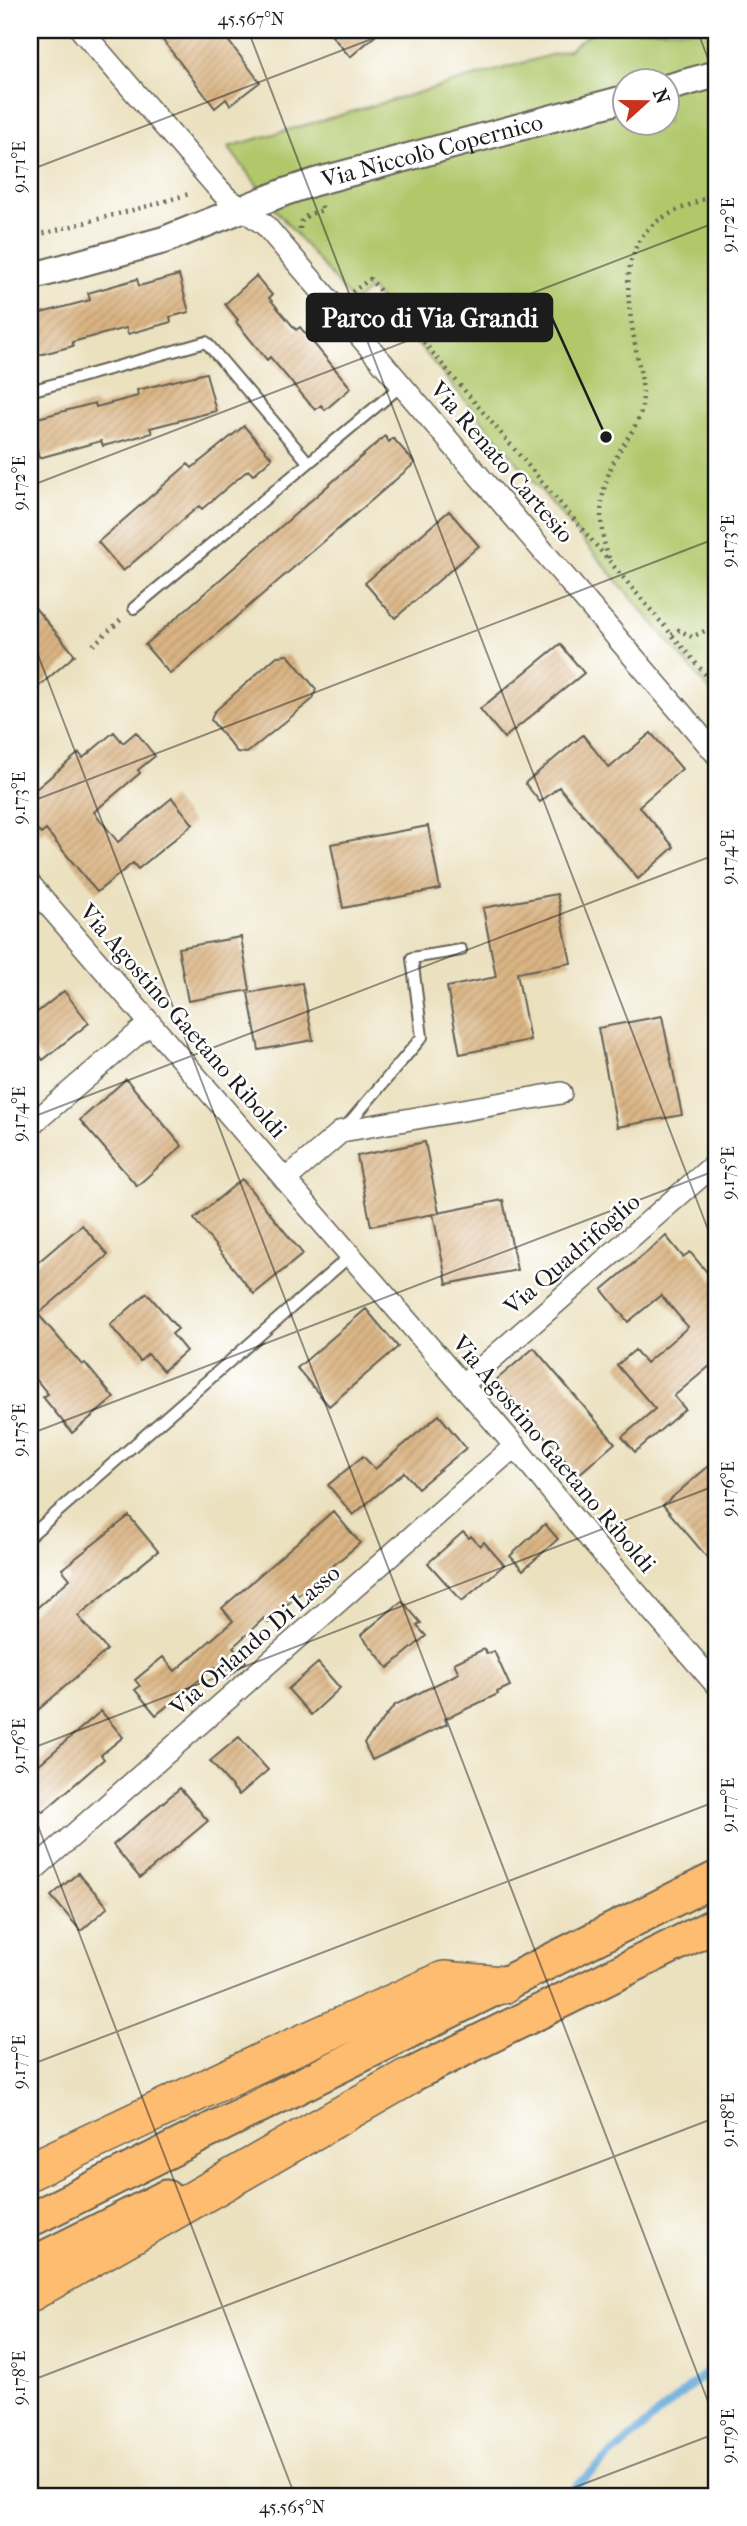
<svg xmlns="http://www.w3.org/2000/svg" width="747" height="2526" font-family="'IM FELL French Canon',serif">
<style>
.green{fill:#b0c76b;stroke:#667244;stroke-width:2;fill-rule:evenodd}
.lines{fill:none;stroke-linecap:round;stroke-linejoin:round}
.stream{stroke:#64a8d9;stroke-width:8}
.building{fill:url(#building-hatch)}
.service-casing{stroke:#646155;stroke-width:14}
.minor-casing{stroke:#646155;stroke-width:24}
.tertiary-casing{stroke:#646155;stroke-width:30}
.trunk-casing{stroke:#646155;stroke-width:37}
.motorway-casing{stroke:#646155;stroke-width:40}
.path{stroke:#646155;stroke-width:4.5;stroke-dasharray:2 5;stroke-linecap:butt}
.service{stroke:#fff;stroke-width:10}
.minor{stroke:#fff;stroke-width:21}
.tertiary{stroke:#fff;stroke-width:26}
.trunk{stroke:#febc70;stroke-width:33}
.motorway{stroke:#febc70;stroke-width:37}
.ticks{fill:none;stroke:#1c1c1c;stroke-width:2;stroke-opacity:0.45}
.labels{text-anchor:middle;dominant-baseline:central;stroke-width:5;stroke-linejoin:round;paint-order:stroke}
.street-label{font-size:24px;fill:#1c1c1c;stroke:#fff}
.leader{fill:none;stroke:#1c1c1c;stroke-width:2.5}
.callout-dot{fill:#1c1c1c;stroke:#fff;stroke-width:2.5}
.callout{fill:#1c1c1c;stroke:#1c1c1c;stroke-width:2.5}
.callout-label{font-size:26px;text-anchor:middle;font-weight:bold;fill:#fff}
.neatline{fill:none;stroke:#1c1c1c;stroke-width:2.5}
.ticks-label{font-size:18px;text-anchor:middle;fill:#1c1c1c}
</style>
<defs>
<pattern id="building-hatch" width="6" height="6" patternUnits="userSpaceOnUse" patternTransform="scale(1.75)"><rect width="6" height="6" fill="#dab483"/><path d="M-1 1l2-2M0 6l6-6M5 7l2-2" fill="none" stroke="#ba9a71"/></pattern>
</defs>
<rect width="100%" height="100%" fill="#fff"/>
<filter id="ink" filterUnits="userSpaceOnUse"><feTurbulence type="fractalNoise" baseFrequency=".0143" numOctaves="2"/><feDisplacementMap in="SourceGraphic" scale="14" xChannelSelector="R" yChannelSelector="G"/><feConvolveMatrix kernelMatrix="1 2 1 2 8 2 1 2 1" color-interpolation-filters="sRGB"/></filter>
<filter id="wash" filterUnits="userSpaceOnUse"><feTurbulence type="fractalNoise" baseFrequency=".00686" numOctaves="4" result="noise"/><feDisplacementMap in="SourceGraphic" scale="28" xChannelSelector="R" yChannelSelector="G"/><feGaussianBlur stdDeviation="1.57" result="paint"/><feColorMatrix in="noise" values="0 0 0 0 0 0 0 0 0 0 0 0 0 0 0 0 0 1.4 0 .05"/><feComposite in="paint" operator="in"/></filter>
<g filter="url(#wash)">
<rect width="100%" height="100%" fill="#ebe1bf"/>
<!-- green -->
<path class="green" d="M595 30H717V699L371 289 353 302 279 214 228 147 568 50ZM624 80H666V122H624Z"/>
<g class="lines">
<!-- stream -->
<path class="stream" d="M564 2496 717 2363"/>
</g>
<g id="blocks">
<!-- building -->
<path class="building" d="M155 30H220L260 82 230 105 226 99 215 108Z
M327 30H382L350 57Z
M179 275 189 312 170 317 171 322 128 334 126 328 72 342 73 346 39 355 38 351 30 353V316L90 300 88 293 137 279 139 286Z
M256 276 272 295 269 298 296 330 300 327 351 388 325 410 321 405 315 410 270 357 267 360 236 322 238 320 225 304Z
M206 373 216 411 150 428 152 433 103 446 101 441 39 458 30 420 95 403 96 407 138 396 137 390Z
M244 426 272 458 253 475 248 470 202 509 199 506 123 571 98 542 188 464 192 468Z
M385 436 389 442 393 438 415 463 170 674 145 645Z
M449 511 479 546 395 618 365 583Z
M30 602 75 655 30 694Z
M560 644 584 673 504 738 480 709Z
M288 655 316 689 313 699 247 753 237 752 211 720 214 712 277 656Z
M114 732 123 743 136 732 155 756 138 770 140 773 94 812 118 842 172 798 193 824 138 869 133 863 97 892 46 830 41 834 30 821V794L79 753 83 758Z
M651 733 682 769 639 806 674 847 638 879 559 787 540 802 525 783 583 735 609 768Z
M428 826 440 889 343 908 331 844Z
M557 894 571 963 517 973 530 1040 460 1054 447 987 496 977 483 908Z
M241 937 250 990 188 1001 178 948Z
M302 983 313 1040 259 1050 248 993Z
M64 991 89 1023 43 1060 30 1043V1018Z
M662 1016 682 1115 617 1127 598 1028Z
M126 1079 182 1146 137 1186 80 1120Z
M425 1142 439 1213 371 1226 357 1156Z
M242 1179 303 1254 254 1294 194 1219Z
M503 1200 517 1270 447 1284 433 1214Z
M82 1225 108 1255 38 1314 82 1365 85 1363 114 1398 72 1433 43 1397 48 1394 30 1372V1269Z
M666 1236 683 1257 690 1252 717 1284V1360L674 1396 685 1409 635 1452 622 1437 655 1409 617 1365 635 1350 646 1363 688 1327 661 1295 628 1322 602 1290Z
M147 1293 178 1329 172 1334 186 1351 163 1371 148 1354 140 1361 110 1325Z
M366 1309 398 1347 329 1406 297 1368Z
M534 1348 615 1443 578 1475 496 1380Z
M439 1415 466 1448 418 1488 404 1472 353 1515 328 1485 363 1456 375 1469Z
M717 1459V1569L663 1505Z
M333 1511 360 1543 284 1607 285 1609 268 1623 264 1618 233 1647 246 1662 226 1679 215 1667 156 1715 135 1690 140 1686 135 1680 163 1657 175 1671 233 1621 222 1608Z
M129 1516 158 1551 78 1616 107 1650 30 1717V1614L70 1579 62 1569Z
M545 1524 558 1539 523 1570 510 1556Z
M463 1532 469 1538 471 1536 480 1546 484 1542 504 1565 462 1601 428 1563Z
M402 1601 421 1623 417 1626 426 1636 388 1668 361 1635Z
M484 1649 487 1654 494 1651 510 1686 497 1692 498 1694 445 1719 447 1724 372 1760 364 1743 395 1705 459 1673 454 1663Z
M318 1663 340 1688 311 1715 288 1689Z
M101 1711 123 1737 101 1755 104 1759 43 1812 40 1809 30 1818V1772Z
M239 1737 268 1770 239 1795 210 1761Z
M180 1788 208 1821 140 1878 113 1845Z
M78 1873 108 1907 81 1931 51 1896Z"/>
</g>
</g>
<g filter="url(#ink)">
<use href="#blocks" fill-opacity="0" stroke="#646155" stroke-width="2"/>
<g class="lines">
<defs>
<path id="service" d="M30 391 206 342 308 462
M134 608 402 385
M344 1129 422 1037 412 958 461 950
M30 1536 350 1256"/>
<path id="minor" d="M81 30 215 185 227 198 265 225 717 755
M30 884 515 1446 594 1544 717 1686
M30 1126 150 1023
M285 1180 342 1131 561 1093
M462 1385 717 1162
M30 1873 515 1446"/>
<g id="tertiary">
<path d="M666 88 717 74"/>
<path id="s1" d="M30 277 164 240 285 192 315 182 624 99"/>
</g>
<path id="trunk" d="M383 2089 717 1924
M30 2220 717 1878
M30 2265 166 2197"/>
<path id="motorway" d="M30 2171 274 2056 444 1980 503 1985
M30 2293 406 2078"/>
</defs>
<!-- service casing -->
<use href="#service" class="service-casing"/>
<!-- minor casing -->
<use href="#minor" class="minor-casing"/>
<!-- tertiary casing -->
<use href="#tertiary" class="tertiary-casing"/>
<!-- trunk casing -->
<use href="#trunk" class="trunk-casing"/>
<!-- motorway casing -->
<use href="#motorway" class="motorway-casing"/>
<!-- path -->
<path class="path" d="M713 30 717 46
M300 229C300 215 312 214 323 210L321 204
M30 237 152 205 192 193
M352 292 370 279 717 688
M609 558C595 521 600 484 620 450 628 437 639 423 642 407 645 388 639 367 636 349 628 304 615 245 664 217 680 208 700 201 717 193
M672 635 679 630 692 637 717 625
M93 645 124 617
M30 714 38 723"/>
<!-- service -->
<use href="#service" class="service"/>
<!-- minor -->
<use href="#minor" class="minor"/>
<!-- tertiary -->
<use href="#tertiary" class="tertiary"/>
<!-- trunk -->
<use href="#trunk" class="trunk"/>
<!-- motorway -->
<use href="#motorway" class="motorway"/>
</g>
</g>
<!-- ticks -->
<path class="ticks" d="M248 30 717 1253M697 30 717 82M30 170 395 30M30 486 717 222M30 634 717 2425M30 802 717 538M30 1118 717 854M30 1434 717 1170M30 1749 717 1485M30 1805 295 2496M30 2065 717 1801M30 2381 717 2117M552 2496 717 2433"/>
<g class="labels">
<!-- street labels -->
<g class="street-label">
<text stroke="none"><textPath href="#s1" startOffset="422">Via Niccolò Copernico</textPath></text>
<text transform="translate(502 462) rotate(49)">Via Renato Cartesio</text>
<text transform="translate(183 1021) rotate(49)">Via Agostino Gaetano Riboldi</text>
<text transform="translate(572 1254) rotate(-41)">Via Quadrifoglio</text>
<text transform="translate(554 1454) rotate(50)">Via Agostino Gaetano Riboldi</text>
<text transform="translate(255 1640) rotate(-41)">Via Orlando Di Lasso</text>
</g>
</g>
<!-- callouts -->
<path class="leader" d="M606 437L552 318"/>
<circle class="callout-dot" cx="606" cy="437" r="7"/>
<rect class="callout" x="307" y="294" width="245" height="47" rx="7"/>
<g class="callout-label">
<text x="430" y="327">Parco di Via Grandi</text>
</g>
<!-- margin -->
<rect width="747" height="2526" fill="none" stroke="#fff" stroke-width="77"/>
<!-- north arrow -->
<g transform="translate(646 102) rotate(69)"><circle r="33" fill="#ffffff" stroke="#a4a4a4" stroke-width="2"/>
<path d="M0-5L12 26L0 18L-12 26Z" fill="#c8321e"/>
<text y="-10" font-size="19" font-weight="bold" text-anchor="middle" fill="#1c1c1c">N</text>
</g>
<rect x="38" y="38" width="670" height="2450" class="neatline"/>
<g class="ticks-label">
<text x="251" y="25">45.567°N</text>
<text transform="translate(19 167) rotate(-90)" y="6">9.171°E</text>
<text transform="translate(728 225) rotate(-90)" y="6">9.172°E</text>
<text transform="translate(19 483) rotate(-90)" y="6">9.172°E</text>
<text transform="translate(728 541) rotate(-90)" y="6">9.173°E</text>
<text transform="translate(19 798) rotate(-90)" y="6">9.173°E</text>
<text transform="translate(728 857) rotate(-90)" y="6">9.174°E</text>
<text transform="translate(19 1114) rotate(-90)" y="6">9.174°E</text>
<text transform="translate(728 1173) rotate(-90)" y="6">9.175°E</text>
<text transform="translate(19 1430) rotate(-90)" y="6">9.175°E</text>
<text transform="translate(728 1489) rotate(-90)" y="6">9.176°E</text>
<text transform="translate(19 1746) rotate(-90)" y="6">9.176°E</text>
<text transform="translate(728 1805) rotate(-90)" y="6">9.177°E</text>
<text transform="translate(19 2062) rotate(-90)" y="6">9.177°E</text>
<text transform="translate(728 2120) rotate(-90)" y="6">9.178°E</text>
<text transform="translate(19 2378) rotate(-90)" y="6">9.178°E</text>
<text transform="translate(728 2436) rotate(-90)" y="6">9.179°E</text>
<text x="292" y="2513">45.565°N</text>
</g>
</svg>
